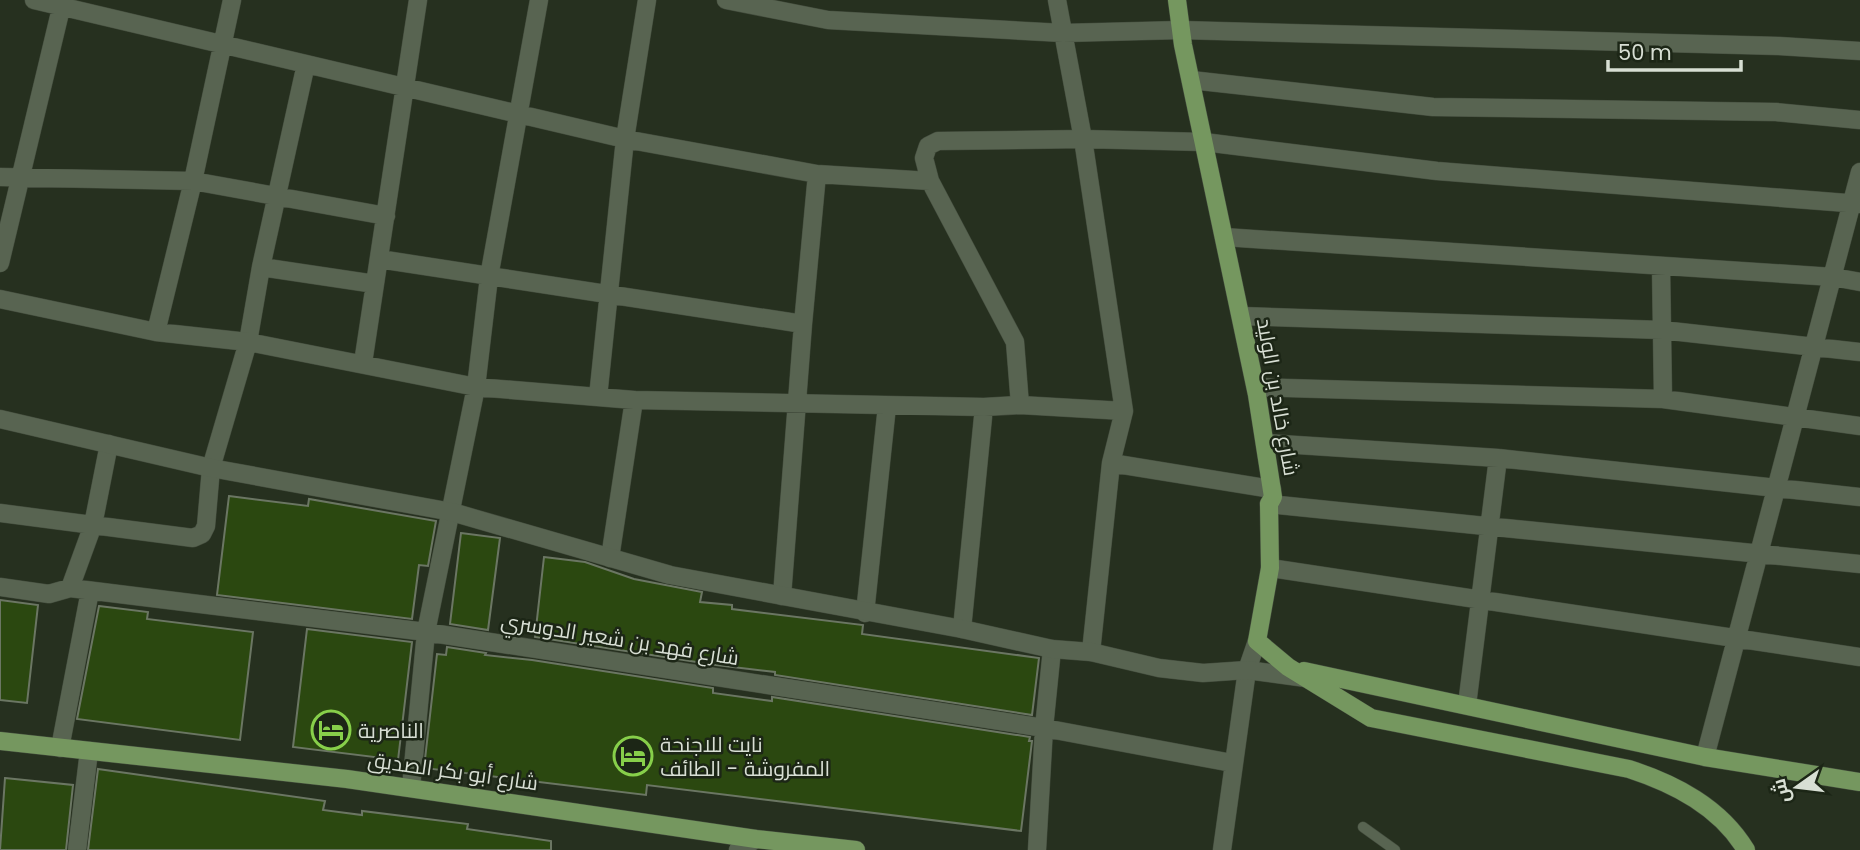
<svg xmlns="http://www.w3.org/2000/svg" width="1860" height="850" font-family="Poppins,Cairo,sans-serif">
<style>
.building{fill:#2b4810;stroke:#6b7663;stroke-width:2}
.lines{fill:none;stroke-linecap:round;stroke-linejoin:round}
.service-casing{stroke:#434c3d;stroke-width:11}
.minor-casing{stroke:#434c3d;stroke-width:19}
.tertiary-casing{stroke:#434c3d;stroke-width:19}
.primary-casing{stroke:#434c3d;stroke-width:19}
.service{stroke:#586451;stroke-width:10}
.minor{stroke:#586451;stroke-width:18}
.tertiary{stroke:#586451;stroke-width:18}
.primary{stroke:#75975f;stroke-width:18}
.labels{text-anchor:middle;dominant-baseline:central;stroke-width:5;stroke-linejoin:round;paint-order:stroke}
.street-label{font-size:21px;fill:#d8dfd4;stroke:#1c2616}
.poi-label{font-size:21px;fill:#d8dfd4;stroke:#1c2616;text-anchor:start}
</style>
<rect width="100%" height="100%" fill="#26301f"/>
<!-- building -->
<path class="building" d="M229 496 308 506 309 499 436 521 428 566 419 565 412 619 217 595Z
M461 533 500 538 488 630 450 624Z
M544 557 585 562 634 579 702 592 700 602 732 605V609L863 625 862 634 1039 658 1032 715 775 675V672L716 665 535 637Z
M0 600 38 605 27 703 0 700Z
M99 606 148 612 147 619 253 632 240 740 77 719Z
M307 629 412 642 398 760 293 747Z
M447 647 486 653 485 655 532 660 713 688V693L772 701V697L1030 737 1029 741H1032L1021 831 647 785 646 795 424 768 437 654 446 655Z
M98 769 325 801 323 810 362 815V811L468 824 467 829 551 841V850H88Z
M5 778 73 785 66 850H0Z"/>
<g class="lines">
<defs>
<path id="service" d="M1363 827 1395 850"/>
<path id="minor" d="M34 0 625 139 817 174 930 181
M726 0 828 20 1063 33 1181 30 1779 46 1860 51
M1057 0 1083 139 1124 411 1111 463 1091 652
M1191 80 1433 107 1776 112 1860 120
M0 177 193 181 386 216
M1224 237 1833 277 1860 282
M379 259 803 324 782 596
M0 263 63 0
M1661 266 1663 399
M261 267 375 284
M0 299 156 332 248 342 476 387 634 400 984 407 1020 405 1124 411
M1241 316 1662 330 1860 352
M803 324 817 174
M156 332 193 181 232 0
M363 363 418 0
M1256 387 1663 399 1860 426
M598 397 625 139 647 0
M1020 405 1015 342 930 181 924 158 928 146 938 141 1083 139 1204 142 1437 171 1860 204
M1265 443 1498 458 1860 497
M1111 463 1272 489
M1269 504 1860 564
M0 513 193 538 202 534 206 526 211 468 248 342 261 267 306 64
M610 558 634 400
M1270 568 1860 657
M0 587 49 594 70 588 426 632 1044 728 1232 763
M70 588 93 525 109 444
M865 613 887 406
M962 629 984 407
M1467 705 1498 458
M60 748 90 591
M1705 757 1860 172
M411 787 426 632 476 387 489 277 539 0
M77 850 89 751
M738 850 756 839
M1037 850 1044 728 1052 649
M1222 850 1247 670 1257 641"/>
<path id="tertiary" d="M0 419 211 468 452 512 670 575 962 629 1052 649 1091 652 1159 668 1203 673 1247 670 1306 678"/>
<path id="primary" d="M1177 0 1183 45 1257 395 1273 497 1269 504 1270 568 1257 641 1288 667 1371 718 1629 769C1675 784 1720 807 1746 850
M1304 671 1705 757 1860 782
M0 741 347 779 756 839 856 850"/>
</defs>
<!-- service casing -->
<use href="#service" class="service-casing"/>
<!-- minor casing -->
<use href="#minor" class="minor-casing"/>
<!-- tertiary casing -->
<use href="#tertiary" class="tertiary-casing"/>
<!-- primary casing -->
<use href="#primary" class="primary-casing"/>
<!-- service -->
<use href="#service" class="service"/>
<!-- minor -->
<use href="#minor" class="minor"/>
<!-- tertiary -->
<use href="#tertiary" class="tertiary"/>
<!-- primary -->
<use href="#primary" class="primary"/>
</g>
<!-- icons -->
<defs>
<symbol id="hotel-ring" viewBox="-11 -11 22 22"><circle r="9.5" fill="#1c2616" stroke="#87cf4a" stroke-width="1.5"/><path d="M-6-4.5h1.5V1H6V5H4.5V3h-9V5H-6ZM-4 0a1.8 1.8 0 1 1 3.6 0ZM.5 0V-2.5h3Q6-2.5 6 0Z" fill="#87cf4a"/></symbol>
</defs>
<g fill-rule="evenodd">
<use href="#hotel-ring" x="309" y="708" width="44" height="44"/>
<use href="#hotel-ring" x="611" y="734" width="44" height="44"/>
</g>
<g class="labels">
<!-- street labels -->
<g class="street-label">
<text transform="translate(1278 397) rotate(80)">شارع خالد بن الوليد</text>
<text transform="translate(620 639) rotate(9)">شارع فهد بن شعير الدوسري</text>
<text transform="translate(453 771) rotate(8)">شارع أبو بكر الصديق</text>
</g>
<!-- poi labels -->
<g class="poi-label">
<text x="358" y="730">الناصرية</text>
<text x="660" y="744">نايت للاجنحة<tspan x="660" dy="24">المفروشة - الطائف</tspan></text>
</g>
</g>
<!-- north arrow -->
<g transform="translate(1797 787) rotate(256)" stroke="#1c2616" stroke-width="5" paint-order="stroke">
<path d="M0-5L12 26L0 18L-12 26Z" fill="#d8dfd4"/>
<text y="-10" font-size="19" font-weight="bold" text-anchor="middle" fill="#d8dfd4">ش</text>
</g>
<!-- scale -->
<path d="M1608 60v10h133v-10" fill="none" stroke="#d8dfd4" stroke-width="3.5"/>
<text x="1618" y="60" font-size="21" fill="#d8dfd4" stroke="#1c2616" stroke-width="5" paint-order="stroke">50 m</text>
</svg>
